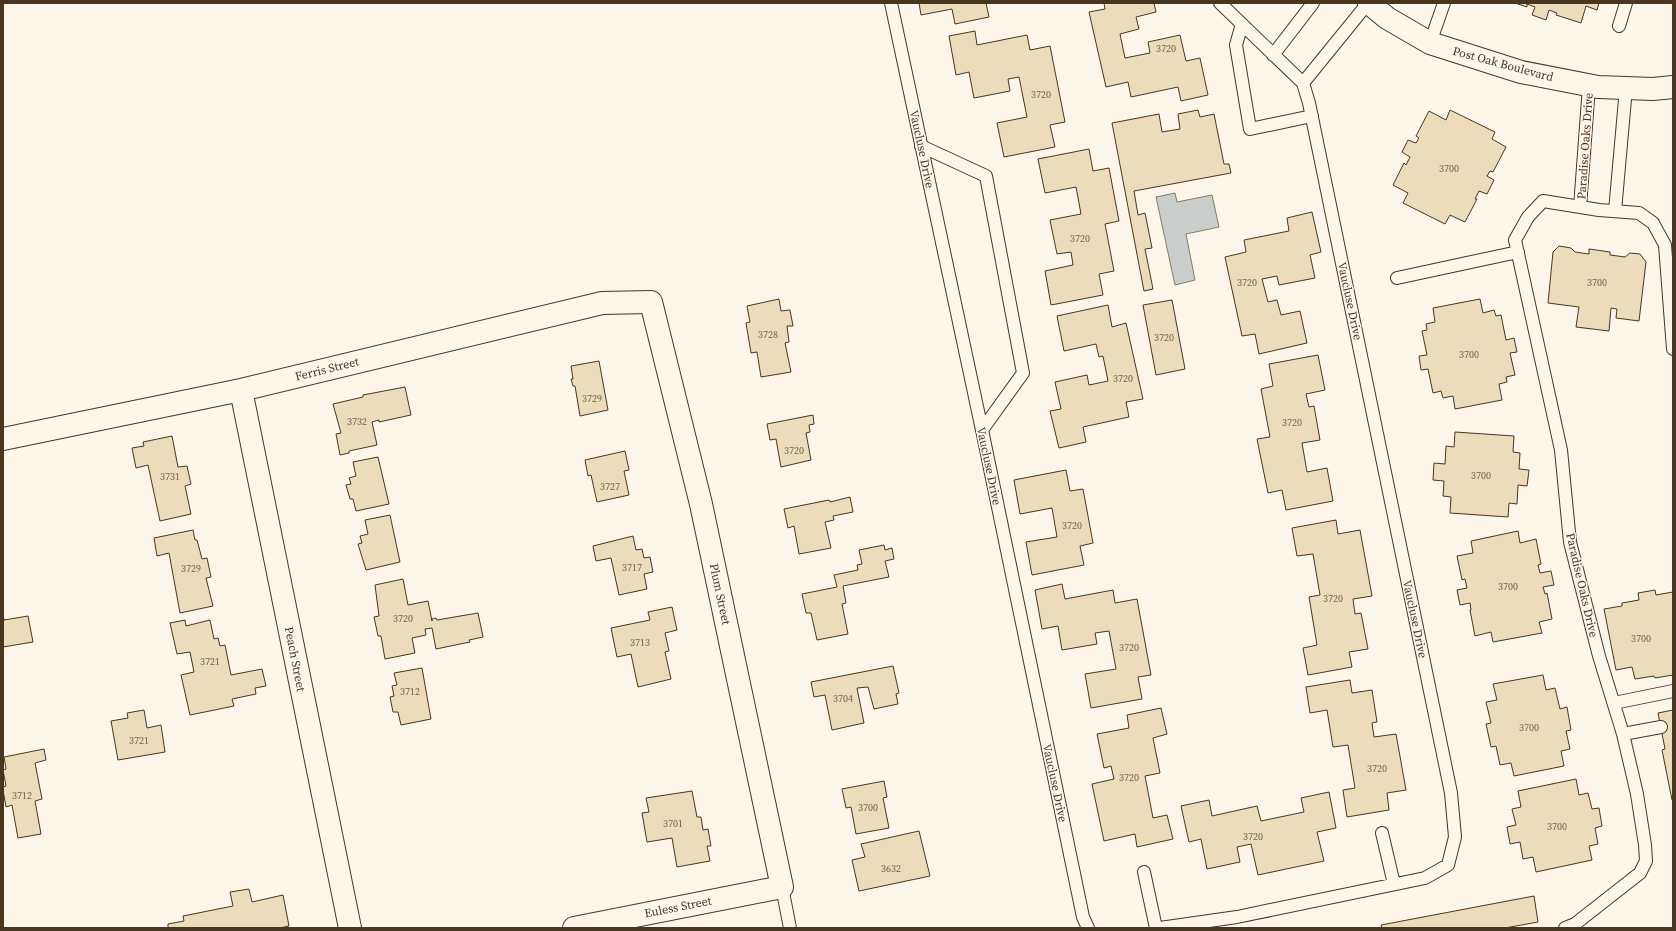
<svg xmlns="http://www.w3.org/2000/svg" width="1676" height="931" font-family="'Source Serif 4',serif">
<style>
.water{fill:#c9cecd;stroke:#887966}
.building{fill:#ecdcbc;stroke:#4a3520}
.lines{fill:none;stroke-linecap:round;stroke-linejoin:round}
.lane-casing{stroke:#4a3520;stroke-width:14}
.street-casing{stroke:#4a3520;stroke-width:24}
.secondary-casing{stroke:#4a3520;stroke-width:24}
.lane{stroke:#fbf6e9;stroke-width:12}
.street{stroke:#fbf6e9;stroke-width:22}
.secondary{stroke:#fbf6e9;stroke-width:22}
.labels{text-anchor:middle;dominant-baseline:central;stroke-width:3;stroke-linejoin:round;paint-order:stroke}
.number-label{font-size:10px;fill:#725f47}
.street-label{font-size:12px;fill:#4a3520;stroke:#fbf6e9}
</style>
<rect width="100%" height="100%" fill="#fbf6e9"/>
<!-- water -->
<path class="water" d="M1175 193 1177 202 1212 195 1219 227 1186 234 1195 280 1175 285 1156 197Z"/>
<!-- building -->
<path class="building" d="M919 3H986L989 17 955 24 952 9 921 15Z
M1104 3H1154L1156 12 1136 17 1139 29 1120 34 1125 58 1150 53 1148 42 1180 35 1186 61 1200 58 1208 95 1181 101 1178 87 1131 97 1128 82 1106 87 1089 12 1105 9Z
M1515 3H1599L1597 10 1586 6 1581 23 1556 15 1557 13 1549 10 1546 20 1532 15 1535 7 1527 4V7Z
M975 31 977 45 1027 35 1030 50 1050 46 1065 122 1050 125 1055 147 1004 157 997 123 1027 117 1019 77 1008 79 1010 91 974 98 969 72 956 75 949 36Z
M1198 110 1200 117 1214 114 1224 164H1229L1231 173 1134 191 1138 215 1145 213 1152 248 1145 249 1153 289 1144 291 1112 123 1159 114 1162 132 1180 129 1178 114Z
M1450 110 1495 132 1492 139 1506 147 1493 172 1490 171 1487 176 1494 180 1487 194 1479 191 1475 199H1477L1465 222 1450 215 1445 224 1403 203 1408 193 1393 185 1404 163 1406 165 1410 157 1402 152 1408 140 1416 143 1419 138 1416 136 1429 111 1446 120Z
M1089 149 1093 171 1109 168 1119 221 1105 224 1114 271 1099 274 1103 295 1051 305 1045 271 1073 265 1071 252 1057 254 1050 220 1081 214 1076 187 1045 193 1038 159Z
M1312 212 1321 252 1310 255 1315 278 1279 285 1277 276 1262 279 1268 302 1277 300 1281 315 1300 311 1307 343 1259 354 1255 334 1242 336 1225 257 1246 252 1244 240 1289 231 1287 218Z
M1559 246 1571 248 1575 252 1589 254V249L1610 252V255L1625 257 1630 253 1640 254 1646 262 1639 321 1616 318 1617 309 1611 308 1609 331 1576 327 1579 307 1548 303 1553 252Z
M779 299 781 311 790 310 793 326H787L789 342 785 343 791 372 761 377 757 352 751 353 746 323 750 322 747 306Z
M1480 299 1483 313 1494 310 1496 316 1501 315 1506 340 1514 338 1517 352 1510 353 1515 375 1506 377 1507 382 1499 384 1502 400 1455 409 1453 396 1443 398 1441 391 1433 393 1428 369 1421 370 1419 356 1427 355 1422 331 1427 330 1426 324 1435 322 1433 308Z
M1172 300 1185 369 1156 375 1143 305Z
M1108 305 1112 327 1126 323 1143 399 1126 402 1129 417 1083 427 1086 442 1059 448 1050 411 1061 409 1055 382 1087 375 1089 385 1108 381 1103 356 1099 357 1096 344 1064 351 1057 316Z
M1318 355 1325 390 1306 394 1309 407 1314 406 1320 440 1302 443 1307 472 1327 468 1333 501 1286 510 1282 490 1268 493 1257 439 1270 437 1261 389 1273 386 1269 364Z
M599 361 608 410 580 416 575 386H573L571 379H573L571 366Z
M405 387 411 415 379 422V420L372 422 377 445 349 451V453L340 455 336 434 341 433 333 404 363 397V395Z
M813 415 814 424 809 425 810 432 806 433 811 460 781 467 776 439 770 440 767 424Z
M1455 432 1514 436 1513 452 1520 453 1519 469 1529 470 1527 486 1518 485 1517 504 1509 503 1508 517 1450 513 1451 497 1443 496 1444 481 1433 480 1434 463 1445 464 1446 446 1454 447Z
M172 436 178 467 187 466 191 484 185 486 191 514 160 521 148 465 136 468 132 448 144 446 143 442Z
M625 451 629 470 624 471 629 495 597 502 591 475 588 476 585 460Z
M378 457 389 504 356 511 353 499H350L346 485 351 484 349 478 356 476 353 462Z
M1066 470 1070 491 1083 489 1093 543 1080 546 1084 565 1032 575 1026 542 1057 537 1052 508 1020 514 1014 480Z
M850 497 853 512 833 516 834 520 825 522 831 548 799 554 794 526 788 528 784 509 829 500 830 502Z
M390 515 400 562 366 570 358 544 362 543 360 536 368 534 365 520Z
M1336 520 1338 534 1360 530 1372 596 1353 599 1355 614 1361 613 1368 649 1349 652 1352 667 1308 675 1303 648 1317 645 1309 597 1320 595 1313 554 1297 556 1292 528Z
M193 530 195 540H197L202 559 207 558 211 577 206 578 213 606 180 613 169 553 157 556 154 538Z
M1518 531 1520 543 1536 539 1541 564 1538 565 1540 573 1551 571 1554 585 1543 587 1545 594 1547 593 1552 619 1539 622 1542 633 1493 642 1491 632 1475 636 1470 610H1471L1470 603 1460 605 1457 590 1467 588 1465 579 1462 580 1457 556 1473 553 1471 541Z
M633 536 636 550 642 549 644 558 650 557 653 572 644 574 647 589 619 595 611 558 596 561 593 546Z
M884 545 885 550 892 548 894 559 885 561 889 577 843 586 846 603 842 604 848 634 817 640 811 613H806L802 594 837 587 834 575 858 570 857 565 862 564 859 550Z
M403 579 408 605 428 601 432 621V619L436 618 437 620 478 613 483 637 469 640 470 642 436 649 432 628 425 629 426 635 412 638 415 653 385 659 381 636H378L374 617 379 616 375 585Z
M1062 584 1065 599 1113 590 1115 603 1137 599 1151 675 1138 677 1142 699 1091 708 1085 674 1116 669 1109 631 1095 633 1097 644 1062 650 1058 626 1042 629 1035 590Z
M1655 590 1656 595 1673 592V675L1655 678 1654 676 1635 679 1632 667 1616 670 1604 609 1622 606V603L1639 600 1638 593Z
M672 607 677 630 665 633 669 651 665 652 671 679 638 687 631 654 617 657 611 628 650 620 648 612Z
M3 613 4 620 28 616 33 642 3 647Z
M185 620 186 626 210 620 214 639 218 638 220 646 225 645 231 675 262 669 266 686 255 688 256 694 232 699 234 706 190 715 181 675 194 672 190 652 177 654 170 623Z
M893 666 899 693 896 694 898 704 874 709 868 687 857 688 864 723 832 730 825 695 814 697 811 682Z
M422 668 431 719 401 725 398 712H393L390 697 394 696 392 686 397 685 394 673Z
M1543 675 1546 690 1555 688 1560 709 1567 707 1571 730 1566 731 1570 749 1561 751 1564 766 1514 776 1511 763 1500 765 1496 746 1491 747 1486 724 1491 723 1486 702 1497 700 1493 684Z
M1350 680 1352 693 1372 690 1377 722 1372 723 1374 737 1396 734 1406 790 1387 793 1389 810 1347 817 1343 790 1355 788 1348 745 1333 747 1327 710 1310 713 1306 687Z
M1161 708 1167 734 1153 738 1160 773 1145 776 1153 818 1167 815 1173 839 1137 847 1135 834 1104 841 1092 784 1114 779 1111 766 1104 768 1097 734 1129 728 1127 715Z
M144 710 147 728 161 725 165 752 118 760 111 721 128 718 127 713Z
M1673 710V800H1672L1662 750 1665 749 1658 713Z
M44 749 46 760 35 763 42 799 35 801 41 834 18 838 12 805 6 807 3 790V787L6 786 3 770 6 769 4 757Z
M1576 779 1579 795 1588 793 1592 809 1599 808 1602 826 1595 828 1598 844 1589 846 1592 860 1536 872 1533 857 1523 859 1520 842 1510 844 1507 827 1516 825 1512 809 1521 807 1518 791Z
M884 781 887 797 883 798 889 828 856 834 851 807 846 808 842 789Z
M692 791 697 817H701L703 830 708 829 711 846H707L710 861 677 867 672 838 647 842 642 813 649 812 646 798Z
M1329 792 1336 828 1317 832 1324 861 1258 875 1251 844 1237 847 1240 862 1207 869 1201 839 1189 842 1181 806 1209 800 1212 816 1257 806 1261 821 1304 812 1301 798Z
M919 831 930 876 859 891 852 860 865 857 861 844Z
M249 889 252 902 283 895 289 926 280 928H168V924L184 921 183 916 233 906 230 892Z
M1534 896 1538 922 1505 928H1382L1381 925Z"/>
<g class="lines">
<defs>
<path id="lane" d="M891 3 982 430 1083 917 1088 928
M1242 24 1236 45 1250 129 1312 116
M1619 26 1626 3
M1430 43 1444 3
M1273 55 1313 3
M1303 83 1368 3
M921 146 986 176 1023 373 982 430
M1580 207 1589 86
M1615 211 1626 88
M1397 278 1518 252
M1614 703 1673 691
M1623 734 1661 727
M1382 833 1394 884
M1144 872 1156 928
M782 887 790 928
M1160 928 1237 917 1425 878 1448 865 1455 837 1451 793 1309 103 1303 83 1220 3
M1565 928 1575 924 1640 873 1646 861 1645 845 1637 794 1623 734 1599 656 1570 542 1561 450 1515 240 1528 217 1543 201 1599 210 1639 213 1653 223 1665 245 1673 349"/>
<path id="street" d="M241 390 350 928
M3 439 241 390 602 303 651 302 701 504 782 887 574 928"/>
<path id="secondary" d="M1369 3 1387 18 1430 43 1521 72 1598 87 1653 89 1673 87"/>
</defs>
<!-- lane casing -->
<use href="#lane" class="lane-casing"/>
<!-- street casing -->
<use href="#street" class="street-casing"/>
<!-- secondary casing -->
<use href="#secondary" class="secondary-casing"/>
<!-- lane -->
<use href="#lane" class="lane"/>
<!-- street -->
<use href="#street" class="street"/>
<!-- secondary -->
<use href="#secondary" class="secondary"/>
</g>
<g class="labels">
<!-- number labels -->
<g class="number-label">
<text x="1166" y="48">3720</text>
<text x="1041" y="94">3720</text>
<text x="1449" y="168">3700</text>
<text x="1080" y="238">3720</text>
<text x="1247" y="282">3720</text>
<text x="1597" y="282">3700</text>
<text x="768" y="334">3728</text>
<text x="1164" y="337">3720</text>
<text x="1469" y="354">3700</text>
<text x="1123" y="378">3720</text>
<text x="592" y="398">3729</text>
<text x="357" y="421">3732</text>
<text x="1292" y="422">3720</text>
<text x="794" y="450">3720</text>
<text x="1481" y="475">3700</text>
<text x="170" y="476">3731</text>
<text x="610" y="486">3727</text>
<text x="1072" y="525">3720</text>
<text x="632" y="567">3717</text>
<text x="191" y="568">3729</text>
<text x="1508" y="586">3700</text>
<text x="1333" y="598">3720</text>
<text x="403" y="618">3720</text>
<text x="1641" y="638">3700</text>
<text x="640" y="642">3713</text>
<text x="1129" y="647">3720</text>
<text x="210" y="661">3721</text>
<text x="410" y="691">3712</text>
<text x="843" y="698">3704</text>
<text x="1529" y="727">3700</text>
<text x="139" y="740">3721</text>
<text x="1377" y="768">3720</text>
<text x="1129" y="777">3720</text>
<text x="22" y="795">3712</text>
<text x="868" y="807">3700</text>
<text x="673" y="823">3701</text>
<text x="1557" y="826">3700</text>
<text x="1253" y="836">3720</text>
<text x="891" y="868">3632</text>
</g>
<!-- street labels -->
<g class="street-label">
<text transform="translate(1503 64) rotate(15)">Post Oak Boulevard</text>
<text transform="translate(1585 146) rotate(-86)">Paradise Oaks Drive</text>
<text transform="translate(922 149) rotate(78)">Vaucluse Drive</text>
<text transform="translate(1350 301) rotate(78)">Vaucluse Drive</text>
<text transform="translate(327 369) rotate(-14)">Ferris Street</text>
<text transform="translate(989 466) rotate(78)">Vaucluse Drive</text>
<text transform="translate(1582 585) rotate(77)">Paradise Oaks Drive</text>
<text transform="translate(720 594) rotate(78)">Plum Street</text>
<text transform="translate(1415 619) rotate(78)">Vaucluse Drive</text>
<text transform="translate(295 659) rotate(79)">Peach Street</text>
<text transform="translate(1055 783) rotate(78)">Vaucluse Drive</text>
<text transform="translate(678 907) rotate(-11)">Euless Street</text>
</g>
</g>
<!-- border -->
<rect width="1676" height="931" fill="none" stroke="#4a3520" stroke-width="8"/>
</svg>
